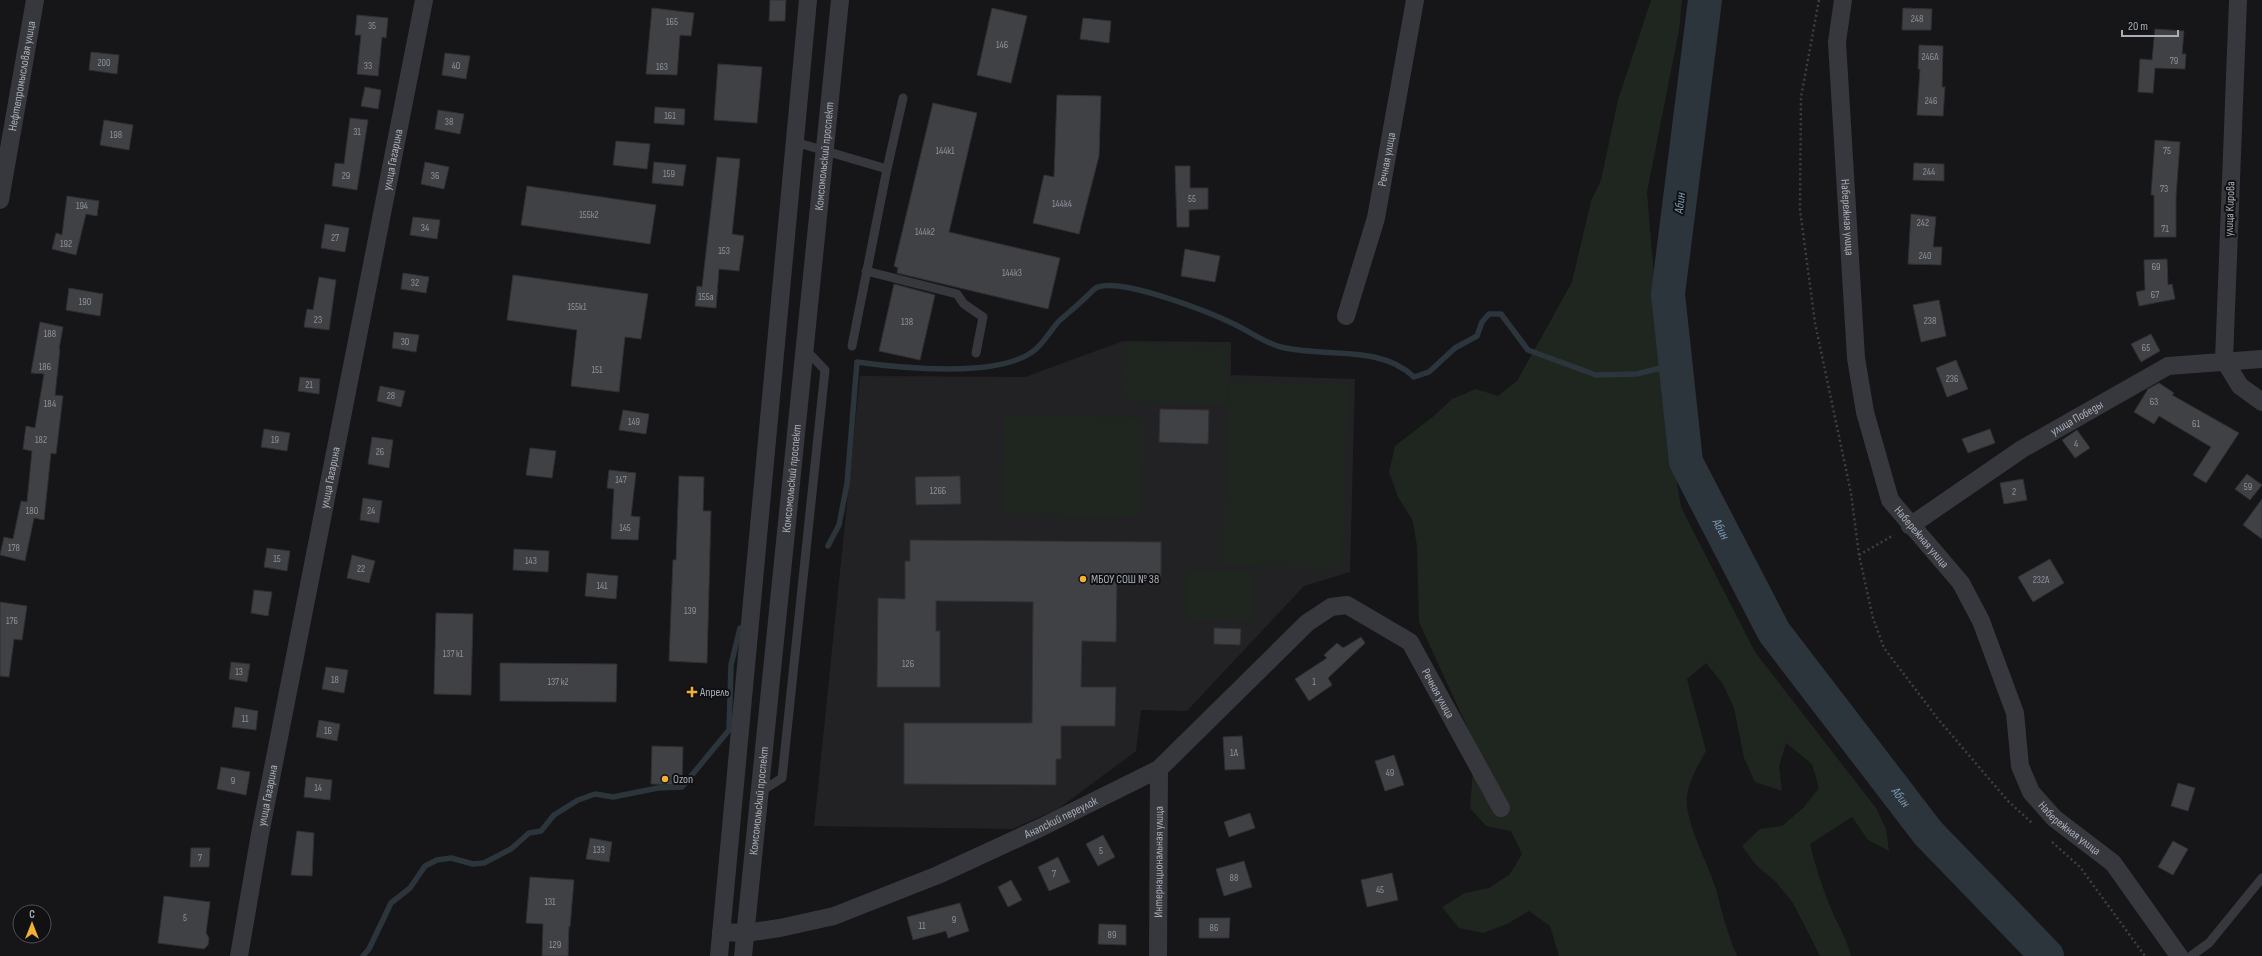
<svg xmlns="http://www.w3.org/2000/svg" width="2262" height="956" font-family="'Sofia Sans Condensed',sans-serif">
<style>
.built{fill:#222225}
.green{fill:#1e261f}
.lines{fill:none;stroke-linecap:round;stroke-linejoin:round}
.stream{stroke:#2c353c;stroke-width:5.5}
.river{stroke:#2c353c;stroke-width:34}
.building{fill:#404145;stroke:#303034}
.path{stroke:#3d3f44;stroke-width:2.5;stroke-dasharray:2 3;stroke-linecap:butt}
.lane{stroke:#37383d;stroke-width:9}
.street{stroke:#37383d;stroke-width:18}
.poi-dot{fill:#f2b134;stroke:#111113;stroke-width:1.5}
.labels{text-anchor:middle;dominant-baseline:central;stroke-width:4;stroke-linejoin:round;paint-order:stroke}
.number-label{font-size:10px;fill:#8e929b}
.street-label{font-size:12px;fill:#a8adb8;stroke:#111113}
.poi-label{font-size:12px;fill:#a8adb8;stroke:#111113;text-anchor:start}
.water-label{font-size:13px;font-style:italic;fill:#7f9bb3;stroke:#111113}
</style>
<rect width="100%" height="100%" fill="#161618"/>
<!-- built -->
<path class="built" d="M1123 341 1231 342V375L1355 379 1350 572 1304 586 1187 711 1141 710 1136 751 1058 809 1012 829 814 826 860 376 1025 377Z"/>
<!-- green -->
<path class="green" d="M1651 0H1682L1679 31 1647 192 1665 411 1681 507 1755 652 1876 808 1886 829 1889 851 1868 840 1852 817 1810 844C1816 869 1824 892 1834 916 1841 930 1847 941 1851 956H1820L1793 903 1776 882 1757 866 1742 846 1760 829 1782 826 1803 808 1819 788 1812 764 1786 743 1779 766 1782 791 1755 782 1744 758 1734 708 1723 684 1706 663 1687 679 1706 751C1699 764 1689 780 1687 796 1684 821 1708 863 1716 889 1722 912 1727 933 1737 956H1559L1550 926 1529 911 1507 924 1483 933 1459 928 1442 907 1465 893 1489 888 1510 874 1522 854 1511 831 1486 826 1470 808 1475 744 1419 622 1417 547 1413 521 1398 497 1389 472 1395 446 1435 415 1452 399 1476 389 1498 396 1517 381 1572 282 1591 201 1601 180 1618 100Z
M1126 343 1228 346 1227 405 1125 402Z
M1229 381 1348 385 1342 569 1223 565Z
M1004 415 1144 418 1142 516 1003 514Z
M1186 570 1254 571 1253 621 1185 619Z"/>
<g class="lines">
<!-- stream -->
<path class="stream" d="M828 546 839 525 847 484 857 362C900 368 1002 379 1036 349 1045 341 1051 330 1059 321 1068 313 1078 305 1086 297 1090 294 1094 288 1098 287 1123 278 1209 312 1234 324 1249 331 1265 343 1281 347 1324 358 1380 344 1414 377L1429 372 1455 348 1477 336 1482 322 1489 314H1501L1528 350 1596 375 1637 374 1676 364
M363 956 369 949 391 903 410 888 425 866 437 860 451 858 473 864 484 863 511 849 529 833 541 831 554 815 578 800 595 794 613 797 658 788 682 787 729 730 731 665 740 628"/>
<!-- river -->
<path class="river" id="s1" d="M1705 0 1668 294 1686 462 1774 632 1928 833 2047 956"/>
</g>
<!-- building -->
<path class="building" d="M770 0H786L785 21H769Z
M652 8 694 13 691 36 680 35 677 75 646 74Z
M992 8 1027 16 1011 83 977 75Z
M1903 8 1932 9 1931 30H1902Z
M357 15 388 18 386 38 382 37 378 76 357 74 361 35H355Z
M1083 18 1111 21 1109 43 1080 39Z
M2155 29 2184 31 2182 54H2186L2185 69 2155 68 2153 93 2138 92 2140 59 2152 60Z
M1919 45 1943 46 1942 87H1945L1943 116 1917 115 1920 69H1918Z
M91 52 119 55 117 74 89 70Z
M445 53 470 56 466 79 442 75Z
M718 64 762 67 757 123 714 120Z
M365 87 381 90 378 109 361 106Z
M1057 95 1101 96 1099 156 1079 234 1033 223 1044 175 1054 177Z
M933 103 977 113 949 232 1060 258 1048 309 897 273 898 268 894 266Z
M655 107 685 109 684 125 654 123Z
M438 110 464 114 460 134 435 129Z
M350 118 368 120 357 190 332 186 335 163 344 164Z
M104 120 133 125 129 150 100 145Z
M2155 140 2180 142 2176 196V237H2154V195H2151Z
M616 141 650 144 647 169 613 165Z
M717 157 740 159 732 234 744 236 739 271 719 269 716 308 695 306 697 286 702 287Z
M425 162 449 167 444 189 421 184Z
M654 162 686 165 683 186 652 183Z
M1914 163 1944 164V181L1913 180Z
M1175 166H1190V188H1208V209L1189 210V227H1177Z
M527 186 656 205 650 244 521 225Z
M67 196 99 201 97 216 86 214 76 255 52 249 56 233 62 235Z
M1911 214 1936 217 1933 247H1942L1941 265 1908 264Z
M413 217 440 220 437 239 410 235Z
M325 224 349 228 345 252 321 248Z
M1185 249 1220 256 1215 282 1181 276Z
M2167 259 2168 285 2172 284 2175 299 2139 306 2136 292 2145 290 2144 260Z
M403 273 429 277 426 293 401 289Z
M513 275 648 294 641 339 625 337 619 392 571 386 577 330 507 320Z
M319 277 336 280 329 330 304 327 307 309 313 310Z
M894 284 935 295 920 360 879 351Z
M69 288 103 294 100 316 66 310Z
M1939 300 1946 336 1921 342 1913 305Z
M40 322 63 327 59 349H60L55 395 63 396 56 454 51 453 44 520 34 518 25 561 0 555 4 537 13 539 21 501 27 502 32 451 23 449 26 426 35 428 44 374 31 373Z
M394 332 419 335 416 352 392 348Z
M2151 334 2160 351 2141 362 2131 344Z
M1956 360 1968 389 1947 397 1936 368Z
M300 377 320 379 319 394 298 391Z
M2159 383 2174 393 2172 395 2239 433 2206 483 2193 475 2211 447 2159 416 2154 424 2134 412 2148 389Z
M380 386 405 391 401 407 377 401Z
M1160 409 1209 410 1208 444 1159 442Z
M623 410 649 414 646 434 619 430Z
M264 429 290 433 287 451 261 447Z
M1990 429 1995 443 1968 453 1962 439Z
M2077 430 2090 448 2075 458 2062 440Z
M372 437 393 440 389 468 368 464Z
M530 448 556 451 552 478 526 475Z
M609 470 636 473 631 516 640 517 638 540 611 539 614 489 607 488Z
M2247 474 2262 485 2250 500 2235 489Z
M679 476 704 477 703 511H711L707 663 669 661 673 560H676Z
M960 476 961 504 916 505 915 477Z
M2023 479 2027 500 2004 504 2000 483Z
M363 498 382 501 379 523 360 520Z
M2262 499V539L2243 525Z
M910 540 1161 542V577H1117L1116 642 1082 641 1081 687H1116L1115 726H1061V759H1056V785L904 784V723H1032L1033 602 936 601V631H940V687H877L878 598 905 599V561H910Z
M267 548 290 551 287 571 264 567Z
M514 549 549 551 548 572 513 570Z
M352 555 375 561 369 583 347 578Z
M2050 559 2064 583 2033 602 2018 577Z
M587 573 618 576 616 599 585 596Z
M254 590 272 592 268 616 251 613Z
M0 602 27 606 22 640 14 639 9 677 0 676Z
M436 613 473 614 471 695 434 694Z
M1214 628 1241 629 1240 645 1214 644Z
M1361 637 1365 643 1328 678 1332 685 1309 701 1295 679 1327 658 1324 655 1337 643 1343 648Z
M231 662 250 664 247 682 229 679Z
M500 663 617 664 616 702 500 701Z
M326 667 348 670 344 693 322 689Z
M235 707 258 711 256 730 232 727Z
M319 720 340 724 337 741 316 737Z
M1242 736 1245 769 1225 770 1223 737Z
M652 746 683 747 682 785 651 784Z
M1394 755 1404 785 1385 791 1375 761Z
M221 767 250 772 246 795 217 789Z
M306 777 332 780 330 800 304 797Z
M2178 783 2195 788 2188 811 2171 806Z
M1250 813 1255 828 1229 837 1224 822Z
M297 831 314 833 312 876 291 875Z
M1103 835 1115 857 1098 866 1086 844Z
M590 838 612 842 609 862 586 859Z
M2173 841 2188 849 2173 875 2158 867Z
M191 848H210L209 867H190Z
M1058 857 1070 882 1049 891 1038 867Z
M1244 861 1252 887 1224 896 1216 869Z
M1392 873 1398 900 1367 907 1361 880Z
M530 877 574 880 570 927 569 926 568 956H542L543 924 526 923Z
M1011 880 1022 900 1008 907 998 887Z
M164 896 210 902 206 933 209 938 208 945 204 949 158 943Z
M960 903 969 931 948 938 946 931 913 940 907 917Z
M1199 918H1230L1229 938H1199Z
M1099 924 1126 925V945L1098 944Z"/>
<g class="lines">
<!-- path -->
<path class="path" d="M1819 0 1801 97 1800 210 1815 323 1851 493 1859 555 1873 618 1884 648 1938 719 2008 801 2032 823
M1859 555 1894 535
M2052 842 2080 867 2145 956"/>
<!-- lane -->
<path class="lane" d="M795 142 887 169 903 98
M866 271 957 294 964 304 983 317 976 353
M852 346 887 169
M760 792 782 778 825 370 805 349
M2191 956 2209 943 2262 878"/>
<!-- street -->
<g class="street">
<path id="s2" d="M1843 0 1837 42 1856 358 1865 412 1890 500 1961 583 1981 621 2015 713 2020 766 2031 792 2054 818 2113 863 2179 956"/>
<path d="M2238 0 2224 360 2240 386 2262 402"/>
<path id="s3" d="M0 200 35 0"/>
<path id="s4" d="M1346 316 1376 218 1415 0"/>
<path id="s5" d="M1910 526 2022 449 2168 366 2262 359"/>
<path id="s6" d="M721 932 745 933 780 928 834 916 938 875 1042 827 1159 769 1307 623 1331 607 1347 605 1410 642 1501 808"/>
<path id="s7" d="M239 956 260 834 424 0"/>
<path d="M719 956 808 0"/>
<path id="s8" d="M743 956 840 0"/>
<path id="s9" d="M1158 956 1159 769"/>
</g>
</g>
<!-- markers -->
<g class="poi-dot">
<circle cx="1083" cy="579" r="4"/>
<path d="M690 686h4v4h4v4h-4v4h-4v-4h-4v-4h4z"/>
<circle cx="665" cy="779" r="4"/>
</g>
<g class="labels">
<!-- number labels -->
<g class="number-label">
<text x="1917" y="19">248</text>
<text x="672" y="22">165</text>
<text x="372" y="26">35</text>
<text x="1002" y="45">146</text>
<text x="1930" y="57">246А</text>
<text x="2174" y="61">79</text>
<text x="104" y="63">200</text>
<text x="368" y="66">33</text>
<text x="456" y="66">40</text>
<text x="662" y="67">163</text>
<text x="1931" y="101">246</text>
<text x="670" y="116">161</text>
<text x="449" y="122">38</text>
<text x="357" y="132">31</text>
<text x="116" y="135">198</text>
<text x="945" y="151">144к1</text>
<text x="2167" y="151">75</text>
<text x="1929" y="172">244</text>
<text x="669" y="174">159</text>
<text x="346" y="176">29</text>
<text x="435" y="176">36</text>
<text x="2164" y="189">73</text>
<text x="1192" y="199">55</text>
<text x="1062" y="204">144к4</text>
<text x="82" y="206">194</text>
<text x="589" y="215">155к2</text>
<text x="1923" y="223">242</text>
<text x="425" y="228">34</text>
<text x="2165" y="229">71</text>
<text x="925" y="232">144к2</text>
<text x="335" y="238">27</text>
<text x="66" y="244">192</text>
<text x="724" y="251">153</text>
<text x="1925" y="256">240</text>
<text x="2156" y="267">69</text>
<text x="1012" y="273">144к3</text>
<text x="415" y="283">32</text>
<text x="2155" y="295">67</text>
<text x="706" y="297">155а</text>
<text x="85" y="302">190</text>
<text x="577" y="307">155к1</text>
<text x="318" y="320">23</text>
<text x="1930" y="321">238</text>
<text x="907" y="322">138</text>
<text x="50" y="334">188</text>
<text x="405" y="342">30</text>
<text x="2146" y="348">65</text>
<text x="45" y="367">186</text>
<text x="597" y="370">151</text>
<text x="1952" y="379">236</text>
<text x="309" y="385">21</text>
<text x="391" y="396">28</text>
<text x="2154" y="402">63</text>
<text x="50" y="404">184</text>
<text x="634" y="422">149</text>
<text x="2196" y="424">61</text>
<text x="41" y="440">182</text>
<text x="275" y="440">19</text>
<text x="2076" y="444">4</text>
<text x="380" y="452">26</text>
<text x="621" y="480">147</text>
<text x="2248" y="487">59</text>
<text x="938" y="491">126Б</text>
<text x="2014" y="492">2</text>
<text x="32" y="511">180</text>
<text x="371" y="511">24</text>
<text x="625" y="528">145</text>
<text x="14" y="548">178</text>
<text x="277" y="559">15</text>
<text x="531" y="561">143</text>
<text x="361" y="569">22</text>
<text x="2041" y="580">232А</text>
<text x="602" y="586">141</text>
<text x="690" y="611">139</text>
<text x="12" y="621">176</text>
<text x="453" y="654">137 к1</text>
<text x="908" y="664">126</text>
<text x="239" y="672">13</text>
<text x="335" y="680">18</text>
<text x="558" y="682">137 к2</text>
<text x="1314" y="682">1</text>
<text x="245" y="719">11</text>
<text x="328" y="731">16</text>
<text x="1234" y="753">1А</text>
<text x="1390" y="773">49</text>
<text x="233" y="781">9</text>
<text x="318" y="788">14</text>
<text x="599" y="850">133</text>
<text x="1101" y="851">5</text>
<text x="200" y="858">7</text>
<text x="1054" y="874">7</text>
<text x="1234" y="878">88</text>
<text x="1380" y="890">45</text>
<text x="550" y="902">131</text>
<text x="185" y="918">5</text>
<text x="954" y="920">9</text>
<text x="922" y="926">11</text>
<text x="1214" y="928">86</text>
<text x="1112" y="935">89</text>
<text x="555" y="945">129</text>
</g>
<!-- street labels -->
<g class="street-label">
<text stroke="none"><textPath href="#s3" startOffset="126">Нефтепромысловая улица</textPath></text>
<text stroke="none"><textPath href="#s8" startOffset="804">Комсомольский проспект</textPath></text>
<text stroke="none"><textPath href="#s7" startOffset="811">улица Гагарина</textPath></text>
<text stroke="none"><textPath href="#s4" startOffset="162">Речная улица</textPath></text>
<text transform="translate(2230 209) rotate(-88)">улица Кирова</text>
<text stroke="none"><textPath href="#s2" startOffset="218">Набережная улица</textPath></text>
<text stroke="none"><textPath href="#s5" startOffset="199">улица Победы</textPath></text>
<text stroke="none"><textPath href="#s7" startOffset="487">улица Гагарина</textPath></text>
<text stroke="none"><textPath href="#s8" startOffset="480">Комсомольский проспект</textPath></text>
<text stroke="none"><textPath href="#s2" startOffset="554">Набережная улица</textPath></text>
<text stroke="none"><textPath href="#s6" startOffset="856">Речная улица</textPath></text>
<text stroke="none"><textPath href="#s7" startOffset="163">улица Гагарина</textPath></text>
<text stroke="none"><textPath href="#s8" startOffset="156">Комсомольский проспект</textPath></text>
<text stroke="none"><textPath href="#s6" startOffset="362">Анапский переулок</textPath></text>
<text stroke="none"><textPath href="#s2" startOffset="890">Набережная улица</textPath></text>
<text stroke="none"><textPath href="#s9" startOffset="94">Интернациональная улица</textPath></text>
</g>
<!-- poi labels -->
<g class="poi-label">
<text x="1091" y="579">МБОУ СОШ № 38</text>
<text x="700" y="692">Апрель</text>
<text x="673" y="779">Ozon</text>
</g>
<!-- water labels -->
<g class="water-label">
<text transform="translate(1680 203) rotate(-83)">Абин</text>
<text stroke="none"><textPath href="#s1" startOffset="541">Абин</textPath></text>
<text stroke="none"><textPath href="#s1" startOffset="865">Абин</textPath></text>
</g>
</g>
<!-- north arrow -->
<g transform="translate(32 924)"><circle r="19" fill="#111113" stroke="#4d4f55"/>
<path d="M0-3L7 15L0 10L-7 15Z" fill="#f2b134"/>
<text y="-6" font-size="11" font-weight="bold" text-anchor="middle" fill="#a8adb8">С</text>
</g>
<!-- scale -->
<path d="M2122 30v6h56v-6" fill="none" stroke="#a8adb8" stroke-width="2"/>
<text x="2128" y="30" font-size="12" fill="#a8adb8" stroke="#111113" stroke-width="3" paint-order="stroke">20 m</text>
</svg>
